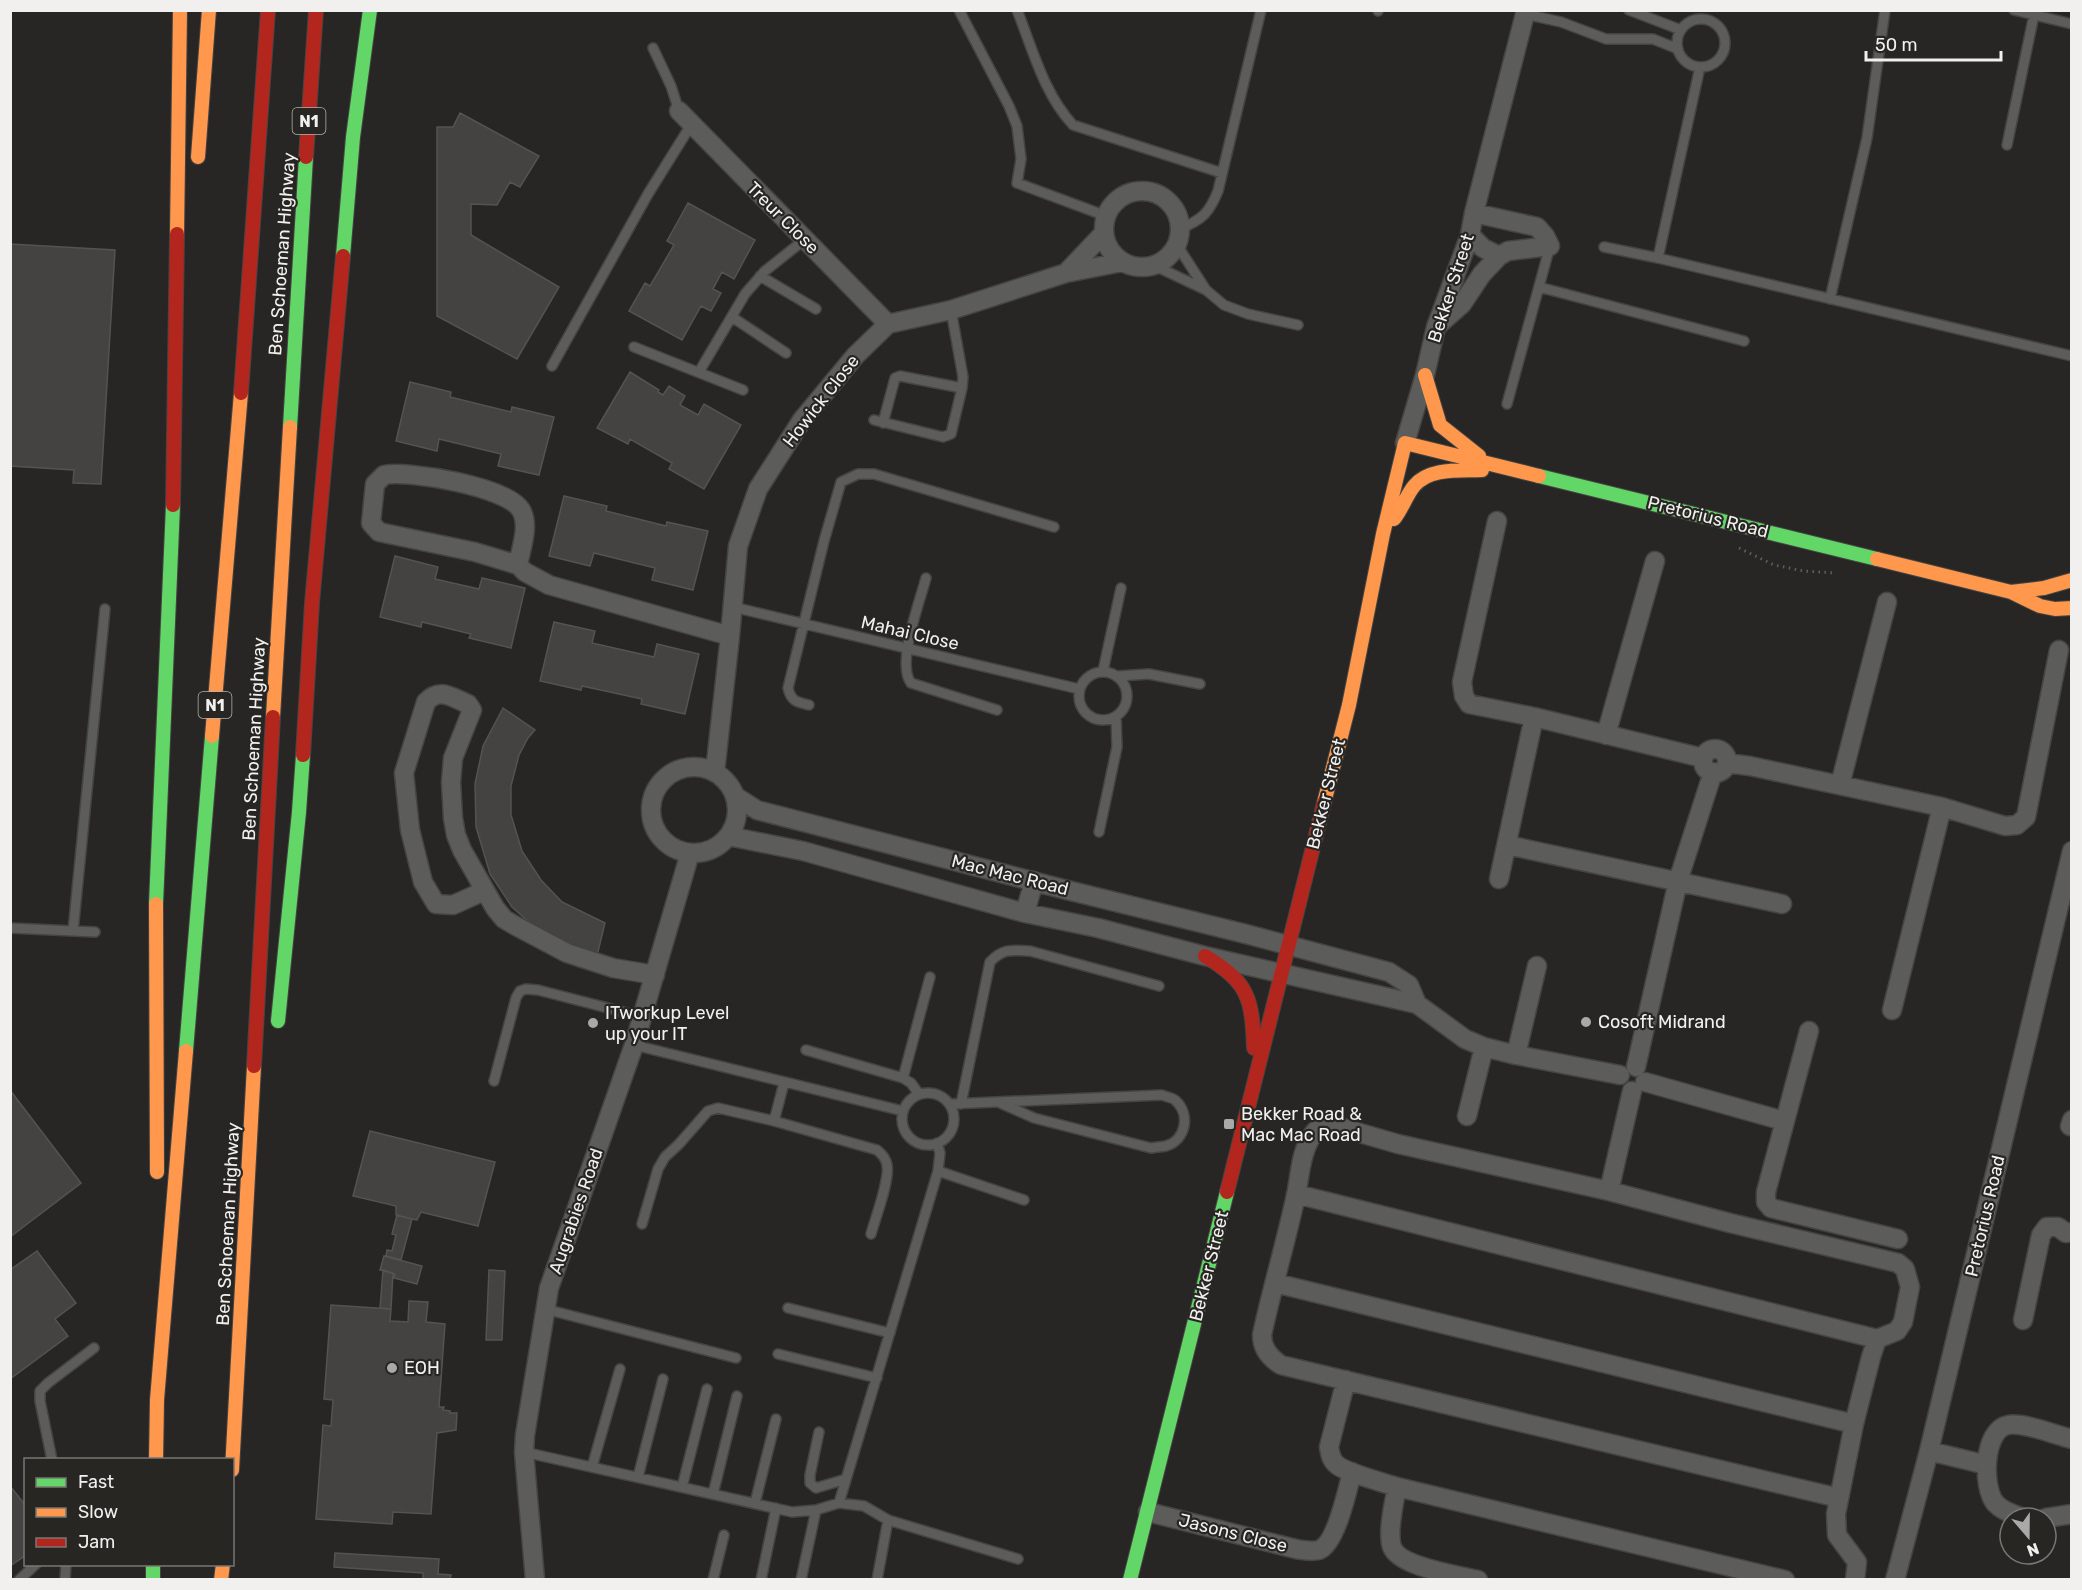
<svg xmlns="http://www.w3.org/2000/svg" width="2082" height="1590" font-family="Rubik,sans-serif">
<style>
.building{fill:#444342;stroke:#545352;stroke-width:1.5}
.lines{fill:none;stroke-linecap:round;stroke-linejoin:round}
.lane-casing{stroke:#454442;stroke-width:12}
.street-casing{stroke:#454442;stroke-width:21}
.fast-casing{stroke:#454442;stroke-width:16}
.slow-casing{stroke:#454442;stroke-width:16}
.jam-casing{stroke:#454442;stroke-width:16}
.path{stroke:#5f5f5e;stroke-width:3;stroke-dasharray:1.5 4.5;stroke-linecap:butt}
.lane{stroke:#5c5c5a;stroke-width:9}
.street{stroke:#5c5c5a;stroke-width:18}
.fast{stroke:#63d668;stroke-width:14}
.slow{stroke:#ff974d;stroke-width:14}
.jam{stroke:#b3261e;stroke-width:14}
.poi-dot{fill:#aaa9a7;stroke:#282623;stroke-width:2}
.labels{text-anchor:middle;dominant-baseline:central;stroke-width:4.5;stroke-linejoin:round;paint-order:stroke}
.shield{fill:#282623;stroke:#b5b3b1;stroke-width:1.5}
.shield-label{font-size:16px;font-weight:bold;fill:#f1f0ee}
.street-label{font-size:18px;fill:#f1f0ee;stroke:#282623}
.poi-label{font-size:18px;fill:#f1f0ee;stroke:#282623;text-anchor:start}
</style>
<rect width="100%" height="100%" fill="#272624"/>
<!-- building -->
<path class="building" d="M460 113 539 156 520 187 510 182 497 205 471 204V235L559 287 517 359 437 316V127H453Z
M688 203 755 240 734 279 722 272 713 289 721 293 711 311 701 306 682 340 629 311 645 283 650 286 674 245 667 241Z
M10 244 115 250 101 484 73 483 74 470 10 466Z
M630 372 659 390 658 392 663 395 669 386 685 396 680 405 698 415 704 404 741 425 704 489 669 469 672 463 630 439 628 444 597 428Z
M410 382 451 392 450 397 511 412 512 407 554 417 539 475 498 466 501 454 439 439 437 451 396 441Z
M564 496 607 506 606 511 666 526 667 522 708 531 693 590 652 580 655 568 594 553 590 566 549 556Z
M395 556 438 567 435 579 479 589 482 578 525 588 511 648 469 638 471 634 422 622 421 627 380 617Z
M554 622 595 631 592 643 654 657 657 644 699 654 685 714 641 704 642 699 582 686 581 690 540 681Z
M503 708 535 730 528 738 519 755 511 786V815L522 851 541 880 562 902 605 923 596 960 545 936 512 907 490 874 476 827 475 784 483 746Z
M10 1090 81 1183 10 1237Z
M370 1131 495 1162 478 1226 421 1212 417 1220 412 1219 396 1215V1206L353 1196Z
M397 1215 412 1219 401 1260 386 1256 387 1250 392 1251 396 1235 392 1234Z
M37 1251 76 1303 55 1319 68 1336 10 1379V1270Z
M384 1256 422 1266 417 1284 394 1278 395 1274 380 1270Z
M383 1270 393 1273 391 1309 380 1308Z
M489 1270 505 1271 502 1340H486Z
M409 1301 428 1302 426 1322 445 1324 439 1407H444L443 1410 450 1411V1413H457L456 1430 437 1433 431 1514 393 1512 392 1524 316 1519 323 1425 331 1426 333 1400 324 1399 331 1305 391 1309 390 1321 408 1322Z
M10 1486 26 1506V1555L10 1566Z
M335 1553 439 1559 438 1574 451 1575 450 1580H423V1573L334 1567Z"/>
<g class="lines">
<defs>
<path id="lane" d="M959 10 1009 106 1017 126 1021 159 1017 183 1106 216
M1017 10C1033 50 1044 94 1073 125L1222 173
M1629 10 1681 30
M2014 10 2072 24
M1378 11V10
M1525 14 1561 22 1606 39H1653L1678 49
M1677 43a24 24 0 1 1 48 0a24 24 0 1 1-48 0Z
M653 48 671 86 679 111
M1700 67 1658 258 2072 356
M2007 145 2035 10
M1180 229C1203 219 1209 213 1218 191L1261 10
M1177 245 1206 290
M1604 247 1658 258
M1153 265 1206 290 1224 305 1248 314 1298 325
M760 276 816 309
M1539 287 1744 341
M1830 299 1867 138 1885 10
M732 317 786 353
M634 347 743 390
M552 366 648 194 691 125
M699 372 745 294 765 271 804 240
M1507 404 1550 246
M874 420 943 437 951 434 962 388 963 377 951 310
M883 423 895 378 900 376 962 388
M926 578C920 601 896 664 911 683L997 710
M733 607 1079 689
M1103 671 1121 588
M1079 696a24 24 0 1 1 48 0a24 24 0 1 1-48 0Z
M1118 676 1149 674 1200 684
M809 705C796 702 791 701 788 688L824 541 841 482 858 474H874L1054 527
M1099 832 1117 747 1116 717
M10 928 95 932
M73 931 105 609
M634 1045 903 1111
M806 1050 903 1078 911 1083 919 1094
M903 1078 930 977
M494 1081 516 998 520 991 526 989 538 990 643 1017
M784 1083 774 1121 877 1150C882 1154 886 1158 887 1165 890 1180 875 1219 871 1234
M902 1119a26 26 0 1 1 52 0a26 26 0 1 1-52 0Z
M950 1104 1162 1095C1166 1097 1171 1097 1175 1100 1191 1114 1186 1140 1166 1146 1161 1147 1156 1147 1151 1148L1034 1118 998 1102
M961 1104 990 962C1003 948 1012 950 1030 951L1159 986
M938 1171 1024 1200
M642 1224 658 1169 665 1157 679 1144 708 1111 718 1108 774 1121
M788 1308 890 1333
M545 1309 736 1358
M778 1354 877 1378
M819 1432 810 1475V1483L816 1488 846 1479
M524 1452 792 1512 816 1510 839 1503 864 1506 888 1520 1018 1559
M52 1460 40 1401V1391L48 1383 94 1348
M592 1467 620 1369
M638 1477 663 1379
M682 1487 707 1389
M713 1494 737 1396
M755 1503 776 1419
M839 1503 938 1171 940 1153 937 1143
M19 1580 36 1564
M65 1580 66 1564
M713 1580 724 1535
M761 1580 776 1508
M801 1580 816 1510
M877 1580 888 1520"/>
<path id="street" d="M679 111 888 324
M1104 229a38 38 0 1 1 76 0a38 38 0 1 1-76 0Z
M1470 235 1483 248 1499 256 1508 251 1550 246 1545 236 1537 227 1474 213
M1066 273 1103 234
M1437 326 1462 304 1482 274 1499 256
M1405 443 1425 375 1436 327 1470 235 1474 213 1526 10
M1497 521 1462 682 1464 696 1469 704 1534 717 1703 758
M518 565C521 548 530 525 521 510 508 487 409 470 384 475L375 484 371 523 379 532 475 552 518 565 525 572 549 585 730 636
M1606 735 1655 561
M1703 761a12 12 0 1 1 24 0a12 12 0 1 1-24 0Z
M1727 763 1750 766 1942 807 2005 826 2017 825 2026 817 2059 650
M651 810a43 43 0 1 1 86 0a43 43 0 1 1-86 0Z
M715 772 730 636 738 546 758 489 802 420 855 356 888 324 951 310 1066 273 1122 262
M1840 785 1887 602
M735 796 757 810 1063 889 1246 934 1389 972 1409 985 1417 1004
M728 836 803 851 1025 913 1098 928 1205 956 1417 1004 1465 1039 1484 1047 1516 1055 1620 1075
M1507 845 1782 904
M1499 879 1534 717
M484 891 453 905 436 904 423 882 410 830 404 773 426 702C440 687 451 697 468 704L472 710 453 758 451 782 453 818 456 835 462 850 495 908 504 919 516 926 567 953 613 968 655 975
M1025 913 1034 881
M1892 1010 1942 807
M1809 1031 1766 1192V1202L1771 1208 1898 1239
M1516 1055 1537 966
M1636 1067 1678 881 1713 772
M1645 1082 1784 1121
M1467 1116 1484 1047
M2070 1126 2072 1120
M1609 1191 1632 1091
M1296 1194 1877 1339 1897 1331 1903 1322 1910 1287 1905 1269 1898 1263 1730 1223 1609 1191 1398 1144 1329 1124C1319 1126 1313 1132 1309 1141 1300 1157 1300 1177 1296 1195 1286 1242 1272 1288 1262 1335 1262 1348 1270 1358 1281 1365L1839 1498
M1275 1283 1854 1424
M2023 1320 2041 1235 2047 1227H2058L2066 1233 2072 1232
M1346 1380 1329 1447C1330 1454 1331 1460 1337 1465 1347 1473 1382 1482 1397 1487L1785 1580
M1929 1451 1987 1465
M1397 1487C1394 1503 1387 1532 1392 1547 1399 1567 1458 1575 1478 1580
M1148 1512 1296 1549C1303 1550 1312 1552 1319 1550 1336 1544 1348 1488 1352 1472
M2024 1518C2014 1515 2002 1511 1995 1503 1982 1486 1983 1430 2008 1425 2024 1422 2055 1435 2072 1439
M2046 1518 2072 1514
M535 1580 524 1452 525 1435 549 1288 634 1045 690 853
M1855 1580 1857 1562 1837 1535 1836 1514 1854 1424 1871 1357 1877 1339
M1895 1580 1929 1451 2072 851"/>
<path id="fast" d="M343 256 353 137 370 10
M290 427 306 157
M1539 476 1877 559
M156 904 173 505
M278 1021 299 812 303 755
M186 1051 212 736
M153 1564V1580
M1130 1580 1227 1192"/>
<path id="slow" d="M198 157 209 10
M177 234 180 10
M1425 375 1440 425 1479 456
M1394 519C1402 509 1406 496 1414 486 1429 467 1461 471 1482 470
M1877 559 2011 592 2040 606 2055 609 2072 608
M2011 592 2044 588 2072 580
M273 717 290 427
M212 736 241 393
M1324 803 1349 705 1383 534 1405 443 1539 476
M156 904 157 1172
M156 1460 157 1400 186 1051
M232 1470 254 1066
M221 1580 223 1564"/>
<path id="jam" d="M306 157 316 10
M241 393 268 10
M173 505 177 234
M303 755 312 603 343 256
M1205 956C1249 983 1252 998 1254 1048
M254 1066 273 717
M1227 1192 1324 803"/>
</defs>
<!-- lane casing -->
<use href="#lane" class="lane-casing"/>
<!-- street casing -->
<use href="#street" class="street-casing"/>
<!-- fast casing -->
<use href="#fast" class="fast-casing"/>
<!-- slow casing -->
<use href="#slow" class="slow-casing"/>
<!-- jam casing -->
<use href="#jam" class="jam-casing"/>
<!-- path -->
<path class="path" d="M1739 548 1774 565 1804 571 1836 573"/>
<!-- lane -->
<use href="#lane" class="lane"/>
<!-- street -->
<use href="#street" class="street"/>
<!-- fast -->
<use href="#fast" class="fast"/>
<!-- slow -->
<use href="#slow" class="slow"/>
<!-- jam -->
<use href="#jam" class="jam"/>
</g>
<!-- markers -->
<g class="poi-dot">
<circle cx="1586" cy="1022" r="6"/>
<circle cx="593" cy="1023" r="6"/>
<rect x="1223" y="1118" width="12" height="12" rx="3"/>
<circle cx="392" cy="1368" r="6"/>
</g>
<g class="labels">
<!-- shield labels -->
<g class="shield">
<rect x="292.5" y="108" width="33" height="26" rx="4.5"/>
<rect x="198.5" y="692" width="33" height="26" rx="4.5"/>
</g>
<g class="shield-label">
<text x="309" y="121">N1</text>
<text x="215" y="705">N1</text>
</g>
<!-- street labels -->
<g class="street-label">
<text transform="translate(783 218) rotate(45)">Treur Close</text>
<text transform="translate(282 254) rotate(-86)">Ben Schoeman Highway</text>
<text transform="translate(1451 288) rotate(-72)">Bekker Street</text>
<text transform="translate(821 401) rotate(-52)">Howick Close</text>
<text transform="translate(1708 517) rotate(14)">Pretorius Road</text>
<text transform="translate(910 633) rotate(13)">Mahai Close</text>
<text transform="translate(254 739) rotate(-87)">Ben Schoeman Highway</text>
<text transform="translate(1326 794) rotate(-76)">Bekker Street</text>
<text transform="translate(1010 875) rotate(14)">Mac Mac Road</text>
<text transform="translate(576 1211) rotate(-71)">Augrabies Road</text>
<text transform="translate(1985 1216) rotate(-77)">Pretorius Road</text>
<text transform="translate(228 1224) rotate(-87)">Ben Schoeman Highway</text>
<text transform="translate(1209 1266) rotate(-76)">Bekker Street</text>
<text transform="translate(1233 1533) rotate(14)">Jasons Close</text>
</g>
<!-- poi labels -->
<g class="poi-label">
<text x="605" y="1013">ITworkup Level<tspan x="605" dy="21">up your IT</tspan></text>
<text x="1598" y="1022">Cosoft Midrand</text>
<text x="1241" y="1114">Bekker Road &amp;<tspan x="1241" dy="21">Mac Mac Road</tspan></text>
<text x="404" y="1368">EOH</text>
</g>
</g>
<!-- border -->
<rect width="2082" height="1590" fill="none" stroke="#f1f0ee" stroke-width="24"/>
<!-- legend -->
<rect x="24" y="1458" width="210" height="108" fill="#282623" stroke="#787774" stroke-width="1.5"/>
<rect x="36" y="1478" width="30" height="9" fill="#63d668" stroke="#787774" stroke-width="1.5"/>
<text x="78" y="1488" font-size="18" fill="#f1f0ee">Fast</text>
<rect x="36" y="1508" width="30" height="9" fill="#ff974d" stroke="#787774" stroke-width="1.5"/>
<text x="78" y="1518" font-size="18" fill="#f1f0ee">Slow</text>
<rect x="36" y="1538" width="30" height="9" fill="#b3261e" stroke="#787774" stroke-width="1.5"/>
<text x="78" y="1548" font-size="18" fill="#f1f0ee">Jam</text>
<!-- north arrow -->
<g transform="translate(2028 1536) rotate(160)"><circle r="28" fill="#282623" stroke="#787774" stroke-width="1.5"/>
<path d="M0-4.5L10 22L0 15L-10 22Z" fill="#aaa9a7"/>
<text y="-9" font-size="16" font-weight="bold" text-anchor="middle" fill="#f1f0ee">N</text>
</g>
<!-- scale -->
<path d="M1866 51v9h135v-9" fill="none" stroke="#f1f0ee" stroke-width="3"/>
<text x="1875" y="51" font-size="18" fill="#f1f0ee" stroke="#282623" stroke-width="4.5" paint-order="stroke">50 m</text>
</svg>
